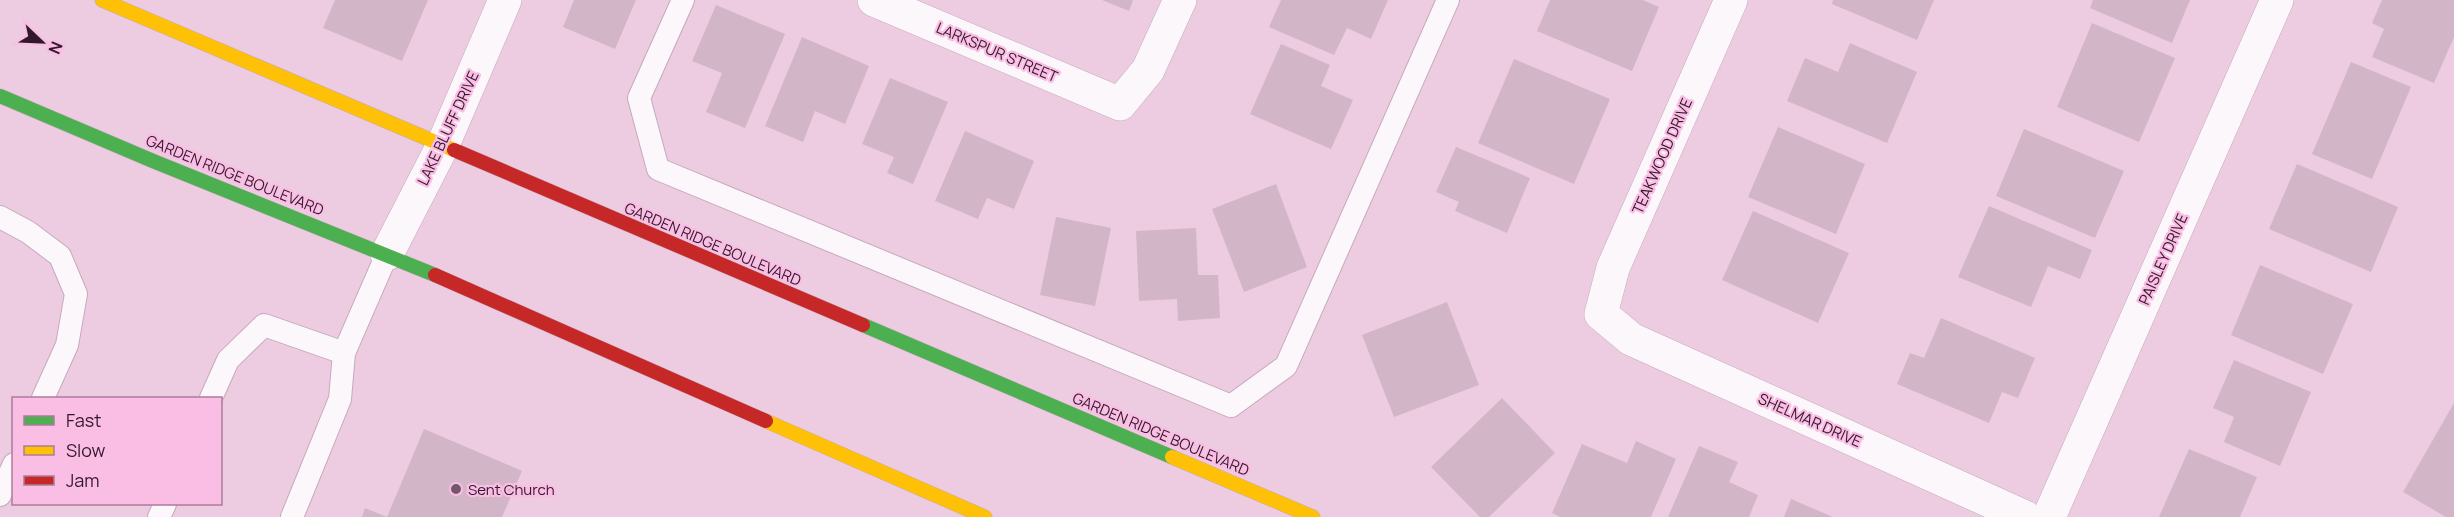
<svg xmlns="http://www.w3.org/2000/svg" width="2454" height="517" font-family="Manrope,sans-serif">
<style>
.building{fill:#d3b5c8}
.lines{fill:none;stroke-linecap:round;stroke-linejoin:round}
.lane-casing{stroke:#c5a9bc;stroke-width:24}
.street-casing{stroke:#c5a9bc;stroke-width:34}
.fast-casing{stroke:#c5a9bc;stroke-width:15}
.slow-casing{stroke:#c5a9bc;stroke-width:15}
.jam-casing{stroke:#c5a9bc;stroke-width:15}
.lane{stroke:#fcf7fa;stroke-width:22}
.street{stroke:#fcf7fa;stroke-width:33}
.fast{stroke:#4caf50;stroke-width:14}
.slow{stroke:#ffc107;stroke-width:14}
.jam{stroke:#c62828;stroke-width:14}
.poi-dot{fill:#74576b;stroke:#fabee5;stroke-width:2}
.labels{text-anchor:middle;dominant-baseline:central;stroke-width:4.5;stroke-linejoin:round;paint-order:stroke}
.street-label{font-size:15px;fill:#33182b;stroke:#fabee5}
.poi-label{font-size:15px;fill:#33182b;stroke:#fabee5;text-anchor:start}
</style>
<rect width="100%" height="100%" fill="#edcce1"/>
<!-- building -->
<path class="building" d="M335 0H428L402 61 323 28Z
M574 0H636L615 49 563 27Z
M1102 0H1133L1129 11Z
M1281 0H1388L1371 39 1347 28 1334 55 1269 27Z
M1550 0H1643L1659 7 1632 71 1537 31Z
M1833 0H1934L1917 40 1832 4Z
M2093 0H2190L2172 43 2090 8Z
M2382 0H2454V37L2434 83 2372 57 2384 29 2372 23Z
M716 5 785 34 745 128 706 112 722 73 692 61Z
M2092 23 2175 58 2139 142 2057 107Z
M802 37 869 66 845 124 815 111 803 142 765 126Z
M1850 43 1917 72 1887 143 1787 101 1805 58 1838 72Z
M1281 44 1330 65 1321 86 1353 100 1331 149 1250 114Z
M1514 59 1610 99 1574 184 1478 143Z
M2351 62 2411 87 2372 179 2312 154Z
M890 78 948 102 913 184 887 173 894 157 862 144Z
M1778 127 1865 164 1836 234 1748 197Z
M2024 129 2124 171 2095 238 1996 196Z
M965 131 1034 161 1014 209 987 198 978 219 935 201Z
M1456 147 1530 178 1507 233 1455 211 1459 202 1436 192Z
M2297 164 2398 207 2371 272 2269 229Z
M1276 184 1307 267 1244 292 1212 209Z
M1989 206 2092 250 2080 279 2048 266 2031 307 1958 277Z
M1753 211 1849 253 1818 323 1722 280Z
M1056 217 1111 228 1095 306 1040 295Z
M1196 228 1198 275H1218L1220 318 1178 321 1177 299 1139 301 1136 231Z
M2260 265 2353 304 2323 374 2231 335Z
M1447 302 1479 385 1394 417 1362 335Z
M1941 318 2035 358 2018 398 2002 392 1989 423 1897 384 1910 353 1924 358Z
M2234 360 2311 392 2280 466 2224 442 2234 417 2213 408Z
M1502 398 1555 453 1489 517H1480L1431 467Z
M2454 403V517H2446L2403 492Z
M424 429 522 471 502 517H362L365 508 387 517Z
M1636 441 1676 459 1651 517H1560L1552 513 1582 444 1627 463Z
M1699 446 1738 462 1729 482 1758 495 1749 517H1668Z
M2189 449 2257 477 2240 517H2159Z
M1791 499 1833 517H1784Z"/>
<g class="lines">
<defs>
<path id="lane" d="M683 0 639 98 658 169 1231 406 1286 366 1448 0
M0 217 28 232 60 256 76 294 67 345 43 398
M211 398 228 360 264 325 344 353
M0 495 14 464
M159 517 165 504
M292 517 340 399 344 353 387 254"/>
<path id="street" d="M874 0 1120 104 1148 70 1180 0
M1731 0 1613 268 1601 314 1631 339 2025 517
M387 254 442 147 505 0
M2049 517 2277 0"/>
<path id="fast" d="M0 96 153 161 435 275
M863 325 1172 457"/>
<path id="slow" d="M102 0 454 150
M766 421 985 517
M1172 457 1313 517"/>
<path id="jam" d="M454 150 863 325
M435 275 766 421"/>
</defs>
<!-- lane casing -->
<use href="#lane" class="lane-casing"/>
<!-- street casing -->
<use href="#street" class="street-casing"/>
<!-- fast casing -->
<use href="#fast" class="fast-casing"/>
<!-- slow casing -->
<use href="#slow" class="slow-casing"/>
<!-- jam casing -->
<use href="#jam" class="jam-casing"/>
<!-- lane -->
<use href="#lane" class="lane"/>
<!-- street -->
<use href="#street" class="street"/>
<!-- fast -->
<use href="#fast" class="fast"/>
<!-- slow -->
<use href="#slow" class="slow"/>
<!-- jam -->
<use href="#jam" class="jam"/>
</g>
<!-- markers -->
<circle class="poi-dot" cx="456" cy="489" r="6"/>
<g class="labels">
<!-- street labels -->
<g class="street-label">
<text transform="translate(997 52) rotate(23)">LARKSPUR STREET</text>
<text transform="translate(448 128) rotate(-65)">LAKE BLUFF DRIVE</text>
<text transform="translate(1662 156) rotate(-66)">TEAKWOOD DRIVE</text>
<text transform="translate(235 175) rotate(22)">GARDEN RIDGE BOULEVARD</text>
<text transform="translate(713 244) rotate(23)">GARDEN RIDGE BOULEVARD</text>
<text transform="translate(2163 259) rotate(-66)">PAISLEY DRIVE</text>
<text transform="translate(1810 420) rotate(24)">SHELMAR DRIVE</text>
<text transform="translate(1161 434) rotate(23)">GARDEN RIDGE BOULEVARD</text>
</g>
<!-- poi labels -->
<g class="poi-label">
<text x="468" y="489">Sent Church</text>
</g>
</g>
<!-- legend -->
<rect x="12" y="397" width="210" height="108" fill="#fabee5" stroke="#aa7c9b" stroke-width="1.5"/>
<rect x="24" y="416" width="30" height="9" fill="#4caf50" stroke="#aa7c9b" stroke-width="1.5"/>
<text x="66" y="427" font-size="18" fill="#33182b">Fast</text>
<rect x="24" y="446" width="30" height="9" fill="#ffc107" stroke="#aa7c9b" stroke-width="1.5"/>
<text x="66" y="457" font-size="18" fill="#33182b">Slow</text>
<rect x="24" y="476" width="30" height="9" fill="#c62828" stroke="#aa7c9b" stroke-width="1.5"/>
<text x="66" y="487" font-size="18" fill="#33182b">Jam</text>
<!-- north arrow -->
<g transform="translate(42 42) rotate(113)" stroke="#fabee5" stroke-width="4.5" paint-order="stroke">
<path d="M0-4.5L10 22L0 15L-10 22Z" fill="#33182b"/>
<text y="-9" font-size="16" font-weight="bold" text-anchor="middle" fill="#33182b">N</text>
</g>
</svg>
